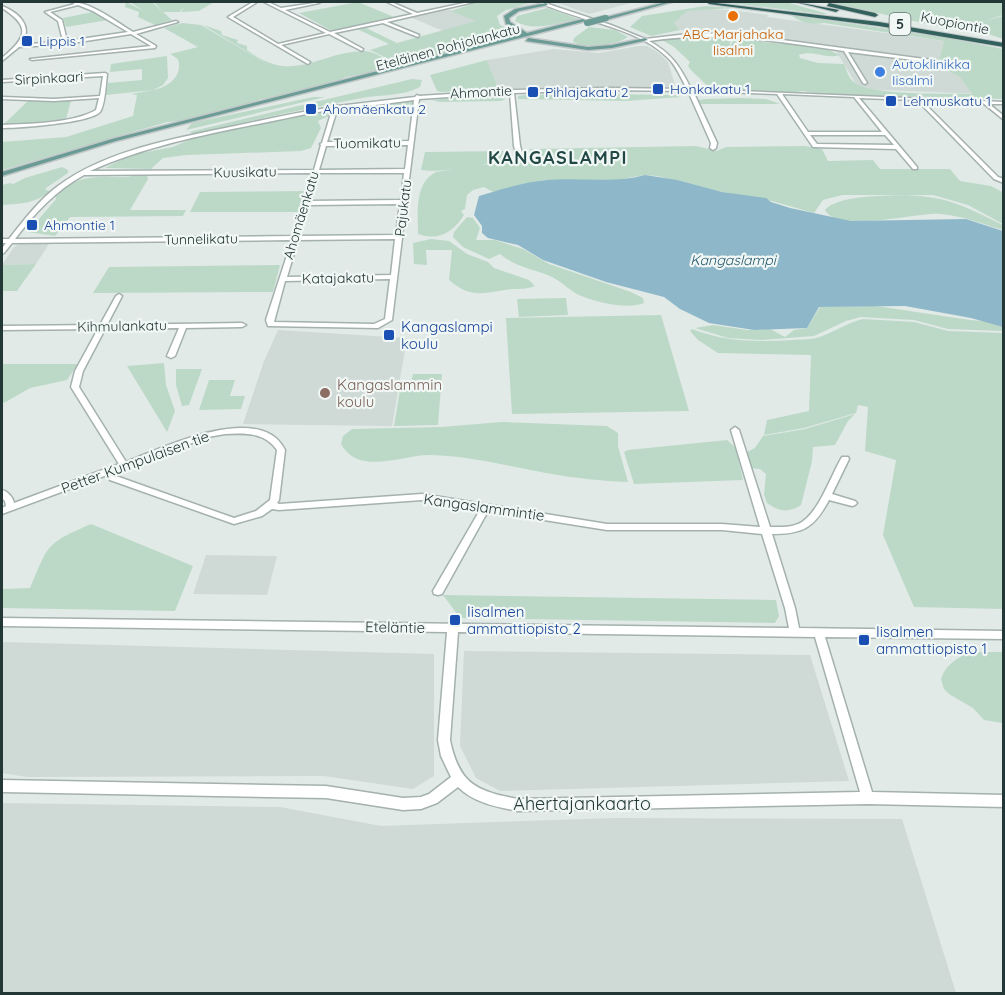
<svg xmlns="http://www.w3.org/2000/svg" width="1005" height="995" font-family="Quicksand,sans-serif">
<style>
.built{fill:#cfd9d6}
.green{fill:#bcd9c8}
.water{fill:#8eb8c9}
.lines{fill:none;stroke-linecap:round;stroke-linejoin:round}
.minor-casing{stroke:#a4b1ae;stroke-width:3}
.major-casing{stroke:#c1c7c7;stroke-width:3}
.highway-casing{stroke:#c1c7c7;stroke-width:2}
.minor{fill:#fff;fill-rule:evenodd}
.major{fill:#6a9b95;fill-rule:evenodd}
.highway{fill:#32615e;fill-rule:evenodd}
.major-bridge-casing{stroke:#c1c7c7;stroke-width:8;stroke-linecap:butt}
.major-bridge{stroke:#6a9b95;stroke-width:6}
.food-dot{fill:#e8710a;stroke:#f1f7f5;stroke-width:2}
.transit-dot{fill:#1a4fb4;stroke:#f1f7f5;stroke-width:2}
.shop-dot{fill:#3f7fe0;stroke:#f1f7f5;stroke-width:2}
.education-dot{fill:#8d6e63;stroke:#f1f7f5;stroke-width:2}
.labels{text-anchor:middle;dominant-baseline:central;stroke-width:4.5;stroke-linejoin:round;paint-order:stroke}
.far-street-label{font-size:14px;fill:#233836;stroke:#f1f7f5}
.shield{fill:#f1f7f5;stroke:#61716f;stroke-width:1.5}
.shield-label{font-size:14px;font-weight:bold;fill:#233836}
.far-food-label{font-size:14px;fill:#c56008;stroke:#f1f7f5}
.far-transit-label{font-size:14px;fill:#164399;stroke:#f1f7f5;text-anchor:start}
.far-shop-label{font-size:14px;fill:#366cbe;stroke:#f1f7f5;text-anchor:start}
.far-water-label{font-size:14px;font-style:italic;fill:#24576e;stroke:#f1f7f5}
.transit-label{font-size:15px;fill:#164399;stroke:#f1f7f5;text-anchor:start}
.education-label{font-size:15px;fill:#785e54;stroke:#f1f7f5;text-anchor:start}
.street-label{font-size:15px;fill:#233836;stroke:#f1f7f5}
.far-district-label{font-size:18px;font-weight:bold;letter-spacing:1.5px;fill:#214844;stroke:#f1f7f5}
.near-street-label{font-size:18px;fill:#233836;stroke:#f1f7f5}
</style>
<rect width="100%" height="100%" fill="#e1eae7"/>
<!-- built -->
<path class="built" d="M555 2H635L589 14Z
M447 9 480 21 443 31 410 17Z
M702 9 732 10 768 15 767 17 944 41 939 61 724 31 680 30 674 23 686 11Z
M639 46H647L659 53 668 62 675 85 667 87 498 88 487 60 553 49 599 53Z
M836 51 953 66 981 94 859 89Z
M19 244H49L36 264 2 265 14 247Z
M278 330 407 338 392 426 243 424 264 361Z
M206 555 277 556 267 595 193 594Z
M2 642 434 654V776L413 789 324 776 27 777 2 773Z
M464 651 810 655 849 781 500 791 476 778 460 746Z
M2 803 280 807 381 826 613 818 902 819 956 993H2Z"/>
<!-- green -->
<path class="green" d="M126 2 144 11 130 2H152L172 20 155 25 138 17 139 12 125 7Z
M154 2H214L199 11 181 12 184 8 179 12H163Z
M358 2 394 17 332 31 299 13Z
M478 2H533L506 10 497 16 500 25 514 31 507 37 443 55 393 61 370 50 389 44 357 29 364 27 397 43 476 21 451 11Z
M723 2H786L828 14H822Z
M828 2H1003V15L985 21 1003 16V39L980 31 941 27Z
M705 6 733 8 687 11 674 23 680 30 651 36 630 27 642 16Z
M547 8 579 19C558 22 535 33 515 21L517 16Z
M93 12 108 20 66 27 63 18Z
M791 15 944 37 1003 49V99L821 94 803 91 791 93 716 88 707 86C701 78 692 73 688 66L690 62 674 47 662 40 691 35 739 37 731 40 729 48 733 41 745 37 764 42 807 46 831 51 840 55C827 60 813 49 799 55L800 58 818 63 844 64C847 71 848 78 855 83 874 96 946 93 972 94L960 77 938 65 944 41 824 23C812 25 801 23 791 15Z
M182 23 201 25 276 69 203 25 221 31 222 35 238 40 237 43 247 46V50C294 86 319 51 365 51 374 51 387 60 395 64L383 70 346 77 332 83 272 98 261 99 248 104 183 121 167 122 2 170V142L66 137 133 116 137 95 131 94 153 90 106 95 108 83 142 80V69L110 72 111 64 167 56 168 78 163 85 153 90C169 87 183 76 178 59L170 54 198 47 164 28Z
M589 27 615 30 628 37C614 46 588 49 573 42L574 38Z
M487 60 498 88 442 92 437 91 430 75Z
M412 79 422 80 420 87C401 97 382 94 362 98 306 109 250 120 195 134L189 132Z
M585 94 675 95 681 97 626 101 518 99V96L525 95Z
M482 95 506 99 501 101 440 102 432 100Z
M313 97H325L186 130 192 123Z
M741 98 766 99 780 104H699V100L705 99Z
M28 101H71L66 119 2 126Z
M403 101 414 102V104L337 114 340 106Z
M324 110 331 111 329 116 318 121 321 128 311 148 301 151 186 155 163 158 151 169 105 168 131 155 173 147 193 138Z
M696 146 717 151 726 147 805 146 822 149 828 161 873 160 880 169H950L960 181 991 186 1004 193 1003 224 968 205 933 195H842L823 200 814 213 768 200 722 192 657 176 645 175 616 180H545L493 192 484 187 473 190 467 195 465 209 461 211 464 215C453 233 438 241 418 234 418 213 414 183 436 172L524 159 525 162H532L530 149Z
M510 151 507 157C491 166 440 173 421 170L425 152Z
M62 167 68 170V173L46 188V190L51 191C36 203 21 204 2 205V185L10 183 13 184 25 178Z
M136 175H147L148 179 130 210H186L183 216 70 217 55 236 28 232 56 199 55 194C73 180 88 176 111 177 120 177 128 178 136 175Z
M305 191 299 212H190L200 192Z
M904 195C951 197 963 206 1003 225V230C983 224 962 216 941 214 918 212 837 234 825 210 837 195 885 196 904 195Z
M467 217 473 218 480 228 476 240H495L523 249 549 264 631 292 643 298 644 303C626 310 594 302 577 294 568 289 561 281 550 276 532 269 515 267 500 254L489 259 463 247 453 237 454 232Z
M431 239 449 241 467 254 488 262 494 268 529 280 535 286C528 289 520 289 512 289 486 292 472 300 449 280L452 250H426L427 265 414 264 413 243Z
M36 264 17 291H2V265Z
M280 265 273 292 93 293 109 267Z
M566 298 568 315 519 317 517 299Z
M876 306 970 320 1004 323 1003 331 948 329 914 320 861 317 846 321 814 336 761 340 728 338 695 328 713 325 747 330 770 329 785 337 794 330 807 328 820 307Z
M661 315 689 411 512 414 506 318Z
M863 319 914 322 948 331 1003 333V609L914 607 883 535 896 460 865 451 868 407 858 405 856 413 804 428 764 435 767 420 809 411 811 355 718 353 698 340 690 331 692 329C725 342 758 342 792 340 800 339 809 340 816 338 831 334 846 323 863 319Z
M164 363 166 385 175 411 167 432 127 366Z
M2 364H78L67 380 30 388 4 403 2 401Z
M176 369H202L189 405 182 406 176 385Z
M413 374H442L438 425 394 426 401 384 411 383Z
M209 380H235L230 396H245L241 409 199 410Z
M855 414 848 421 835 445 813 447 812 461 801 505C789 513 779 512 767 503L764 494 766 474 760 469 750 468 745 453 755 448 763 436 805 429Z
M502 422 607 426 618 433V446L628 482C601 481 573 478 546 473 508 466 470 456 431 455 404 454 359 477 341 444L343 436 352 429 441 427Z
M727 440 736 448 743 480 634 484 624 452 628 450Z
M91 524 193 566 175 611 2 608V589L30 588C49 544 45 544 91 524Z
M443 595 776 600 779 616 775 623 460 618Z
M970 652H1003V723L984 720 973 708 949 694 944 689 941 679C946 664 957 658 970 652Z"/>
<!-- water -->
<path class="water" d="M645 175 677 180 722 192 766 198 771 202 790 208 851 221 966 219 1003 231V327L971 318 905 306 819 307 807 328 754 330 709 323 680 309 664 297 606 282 543 260 518 245 488 238 482 233V226L474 215 479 196C501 189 525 182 547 180 580 177 613 184 645 175Z"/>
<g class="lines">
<defs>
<path id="minor" d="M71 2C89 1 117 22 133 32L176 21 178 22 136 34 156 46 155 48 32 60 30 59 151 46 131 34 66 44 19 47 2 61V58C26 38 32 27 2 8V6C19 13 34 26 21 45L63 41 58 21 45 12 75 4ZM78 5 93 11 128 32 67 41 62 20 50 12Z
M253 2H257L233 17 278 44 326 33 264 2H268L281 8 321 2 319 3 285 10 330 32 413 14 387 2H391L417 13 469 2H474L387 22 419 35 418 37 383 23 334 33 363 49 362 51 329 34 281 45 310 62 308 64 228 17Z
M538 2H542L611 25 645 39 696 33 745 35 932 60 930 62 848 52 867 83 865 84 863 83 844 51C778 41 715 31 649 41 671 53 680 66 691 89L1004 102V104H989L1004 116V120L983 103 922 101 998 177 1004 179V183L994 179 917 100 859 98 917 167V169H913L896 149 813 147 777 94 693 91 717 143 716 148 713 150 710 148 711 143 688 91 607 90 514 93 520 146 522 153 519 155 516 153 514 146 510 93H507L419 99 402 236 403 237 402 238 392 320 378 328 268 326 266 320 292 240 12 243 4 253 2 254V248L6 243H2V239H9C24 220 39 200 58 186 106 150 177 138 235 126 267 119 300 112 333 107L336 105 338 106 415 97 417 95 419 96 512 90 607 88 687 89C681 78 676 65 667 57 637 27 575 20 538 2ZM782 94 854 97 882 132H808ZM414 100 409 141 327 142 337 110ZM332 110 322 143 320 144 321 145 314 170 90 171C159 140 237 129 311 113ZM810 135H885L894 145 817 144ZM408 145 405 169 319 170 326 146ZM312 173 293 236 15 239C35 213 55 191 84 175ZM318 173H404L401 200 310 201ZM400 204 396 235 299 236 308 205ZM395 239 391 275 287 277 298 240ZM390 279 385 319 374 324 274 322 285 281Z
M105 73 107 74C106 83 105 105 100 112 90 123 19 128 2 128V125C28 124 74 123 96 110L99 98 54 101 2 99V97L54 99 100 96 103 76 2 82V80Z
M119 294 122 296 107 325 242 323 246 325 242 327 186 328 175 356 171 358 167 356 179 328 105 329 83 371 79 387 126 462C162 448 243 409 277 439 280 442 283 446 285 450L279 500 277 503 279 504 422 494 607 524H722L760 527 731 430 735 427 739 430 770 527C779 527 789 528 798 524 818 516 831 475 842 457H848L849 459 832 494 855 501 857 503 855 505 852 506 829 500C814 528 803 534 772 534L795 608 799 628 1004 631V639L825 637 872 792 1004 795V807L868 804 518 811C497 807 474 803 458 787L437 803 421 809 403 810 326 798 2 792V780L326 786 403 798 421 797 429 794 451 777 441 756 438 740 447 632 2 626V618L789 628 785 608 762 534 722 530H607L488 511 442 594 438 595 434 594 433 591 480 510 422 500 279 510 272 509 262 516 234 524 110 480 107 475 2 514V508L6 506 5 501 2 498V490C7 491 13 497 14 503L119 464 71 387 75 371 98 329 2 330V326L100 325 116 296ZM225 434C244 433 265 432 277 450L270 500 256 511 234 518 116 476 114 472 208 437ZM458 632 815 637 860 792 518 799C476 791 459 784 450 740Z"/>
<path id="major" d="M666 2H672L606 20 603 18Z
M546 3 548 5 519 11 509 18 510 22 527 33 583 19 586 21 116 141 2 176V172L112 139 519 35 522 33 506 24 504 16 515 9Z
M528 38 588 47 612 45 645 38 648 40 612 48 588 50 526 41Z"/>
<path id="highway" d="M707 2 879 22 1004 43V47L879 26 709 4Z
M795 2 839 10 836 12Z
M829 3 875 13 878 15 875 17 827 6Z"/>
</defs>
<!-- minor casing -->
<use href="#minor" class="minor-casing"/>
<!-- major casing -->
<use href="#major" class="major-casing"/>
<!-- highway casing -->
<use href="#highway" class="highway-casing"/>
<!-- minor -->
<use href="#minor" class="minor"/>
<!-- major -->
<use href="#major" class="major"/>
<!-- highway -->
<use href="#highway" class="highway"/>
<defs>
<path id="major-bridge" d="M587 23 606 18"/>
</defs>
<!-- major-bridge casing -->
<use href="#major-bridge" class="major-bridge-casing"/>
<!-- major-bridge -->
<use href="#major-bridge" class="major-bridge"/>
</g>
<!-- markers -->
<circle class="food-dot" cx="733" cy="16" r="6"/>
<g class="transit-dot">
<rect x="21" y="35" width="12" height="12" rx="3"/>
<rect x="652" y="83" width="12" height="12" rx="3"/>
<rect x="527" y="86" width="12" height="12" rx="3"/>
<rect x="885" y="95" width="12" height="12" rx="3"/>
<rect x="305" y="103" width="12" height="12" rx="3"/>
<rect x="26" y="219" width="12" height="12" rx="3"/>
<rect x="383" y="329" width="12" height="12" rx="3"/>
<rect x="449" y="614" width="12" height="12" rx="3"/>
<rect x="858" y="634" width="12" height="12" rx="3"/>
</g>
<circle class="shop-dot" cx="880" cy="72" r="6"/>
<circle class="education-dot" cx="325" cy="393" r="6"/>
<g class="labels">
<!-- far-street labels -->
<g class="far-street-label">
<text transform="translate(955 23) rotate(11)">Kuopiontie</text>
<text transform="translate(448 47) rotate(-15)">Eteläinen Pohjolankatu</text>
<text transform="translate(49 78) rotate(-3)">Sirpinkaari</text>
<text transform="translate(481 92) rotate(-3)">Ahmontie</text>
<text transform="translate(367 143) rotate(-1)">Tuomikatu</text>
<text transform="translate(245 172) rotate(-1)">Kuusikatu</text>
<text transform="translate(403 208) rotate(-83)">Pajukatu</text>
<text transform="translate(301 215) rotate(-73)">Ahomäenkatu</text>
<text transform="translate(201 239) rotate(-1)">Tunnelikatu</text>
<text transform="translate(338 278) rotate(-1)">Katajakatu</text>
<text transform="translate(122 326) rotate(-1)">Kihmulankatu</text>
</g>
<!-- shield labels -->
<rect class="shield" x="889.5" y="13" width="21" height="22" rx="4.5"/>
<g class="shield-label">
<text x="900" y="24">5</text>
</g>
<!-- far-food labels -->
<g class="far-food-label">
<text x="733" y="34">ABC Marjahaka<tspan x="733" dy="16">Iisalmi</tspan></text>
</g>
<!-- far-transit labels -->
<g class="far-transit-label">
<text x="39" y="41">Lippis 1</text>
<text x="670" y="89">Honkakatu 1</text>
<text x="545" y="92">Pihlajakatu 2</text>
<text x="903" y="101">Lehmuskatu 1</text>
<text x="323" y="109">Ahomäenkatu 2</text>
<text x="44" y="225">Ahmontie 1</text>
</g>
<!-- far-shop labels -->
<g class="far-shop-label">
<text x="892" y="64">Autoklinikka<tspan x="892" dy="16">Iisalmi</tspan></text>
</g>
<!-- far-water labels -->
<g class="far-water-label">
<text x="733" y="260">Kangaslampi</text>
</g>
<!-- transit labels -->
<g class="transit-label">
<text x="401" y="326">Kangaslampi<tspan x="401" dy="17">koulu</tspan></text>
<text x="467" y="611">Iisalmen<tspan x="467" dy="17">ammattiopisto 2</tspan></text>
<text x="876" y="631">Iisalmen<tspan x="876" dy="17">ammattiopisto 1</tspan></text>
</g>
<!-- education labels -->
<g class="education-label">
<text x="337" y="384">Kangaslammin<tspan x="337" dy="17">koulu</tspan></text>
</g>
<!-- street labels -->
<g class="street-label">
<text transform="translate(135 462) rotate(-20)">Petter Kumpulaisen tie</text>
<text transform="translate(484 507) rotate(8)">Kangaslammintie</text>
<text transform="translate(395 627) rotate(1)">Eteläntie</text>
</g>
<!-- far-district labels -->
<g class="far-district-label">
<text x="558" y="157">KANGASLAMPI</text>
</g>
<!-- near-street labels -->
<g class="near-street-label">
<text x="582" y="803">Ahertajankaarto</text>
</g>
</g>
<!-- border -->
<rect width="1005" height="995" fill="none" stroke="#233836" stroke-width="6"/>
</svg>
